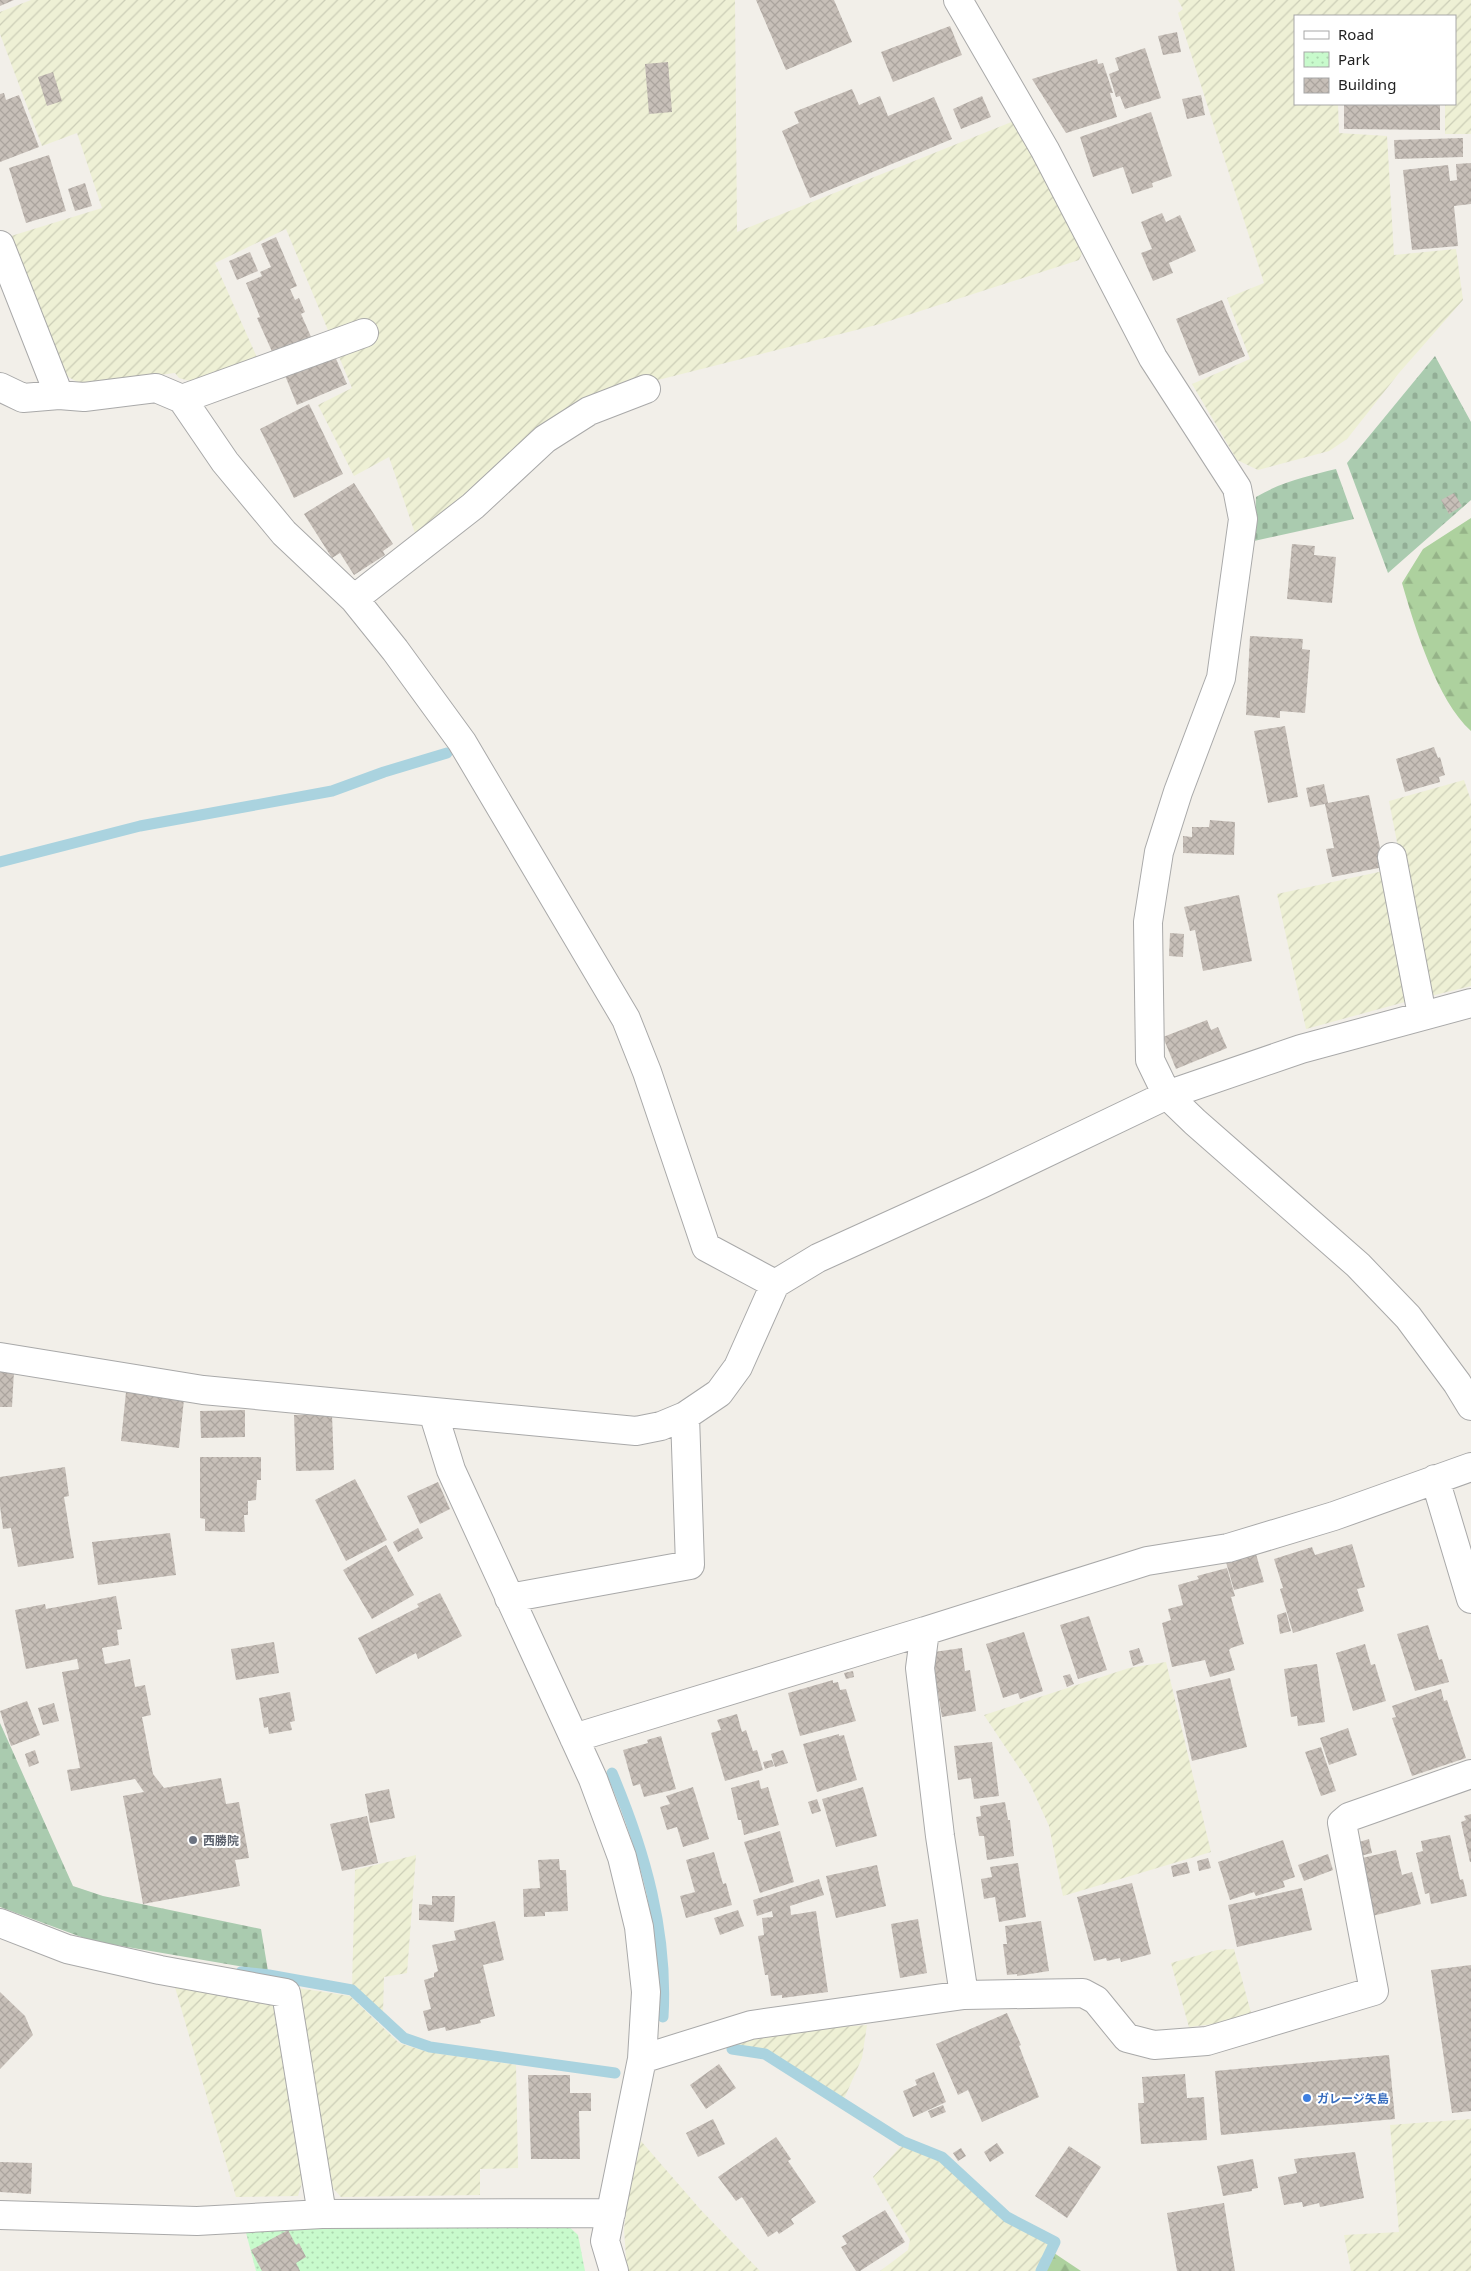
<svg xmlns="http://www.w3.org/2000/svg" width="1471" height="2271" font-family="'Noto Sans','Noto Sans JP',sans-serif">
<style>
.farmland{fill:url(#farmland-furrows)}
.forest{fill:url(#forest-firs)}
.cemetery{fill:url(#cemetery-stones)}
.park{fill:url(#park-dots)}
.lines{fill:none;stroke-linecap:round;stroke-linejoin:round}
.stream{stroke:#aad3df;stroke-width:11}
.building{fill:url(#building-cross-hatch)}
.minor-casing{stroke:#a9a9a9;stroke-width:30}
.minor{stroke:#fff;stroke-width:28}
.worship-dot{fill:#6b7280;stroke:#fff;stroke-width:2}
.shop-dot{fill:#3f7fe0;stroke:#fff;stroke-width:2}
.labels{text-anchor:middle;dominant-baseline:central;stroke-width:4;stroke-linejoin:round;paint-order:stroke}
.worship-label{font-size:12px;font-weight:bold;fill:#5b616d;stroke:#fff;text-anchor:start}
.shop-label{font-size:12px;font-weight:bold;fill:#366cbe;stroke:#fff;text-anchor:start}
</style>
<defs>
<pattern id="farmland-furrows" width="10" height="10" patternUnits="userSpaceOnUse" patternTransform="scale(1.25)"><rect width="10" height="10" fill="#eef0d5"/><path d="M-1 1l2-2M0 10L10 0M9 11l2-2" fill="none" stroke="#ccceb7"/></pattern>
<pattern id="forest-firs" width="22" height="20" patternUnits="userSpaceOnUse" patternTransform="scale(1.25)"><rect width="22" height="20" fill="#add19e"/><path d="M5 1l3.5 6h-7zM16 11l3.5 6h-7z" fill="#95b388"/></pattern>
<pattern id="cemetery-stones" width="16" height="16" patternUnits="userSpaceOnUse" patternTransform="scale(1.25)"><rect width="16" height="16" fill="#aacbaf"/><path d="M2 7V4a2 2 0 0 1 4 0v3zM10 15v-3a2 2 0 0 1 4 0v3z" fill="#92ae96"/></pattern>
<pattern id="park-dots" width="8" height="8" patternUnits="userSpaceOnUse" patternTransform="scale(1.25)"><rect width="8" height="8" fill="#c8facc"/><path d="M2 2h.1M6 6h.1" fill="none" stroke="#acd6af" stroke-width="1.8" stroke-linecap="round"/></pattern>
<pattern id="building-cross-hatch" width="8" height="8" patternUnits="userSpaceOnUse" patternTransform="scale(1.25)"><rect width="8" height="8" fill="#c7bfb8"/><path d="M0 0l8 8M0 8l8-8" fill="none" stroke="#aba49e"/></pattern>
</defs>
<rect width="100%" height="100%" fill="#f2efe9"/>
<!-- farmland -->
<path class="farmland" d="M31 0H735L737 232 1014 121 1083 251 1079 260 880 324 650 382 535 434 416 536 389 457 354 476 318 405 352 388 286 229 215 263 259 362 197 383 179 378 175 373 83 385 63 374 11 236 102 208 77 133 42 146 0 34V12Z
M1178 0H1471V134H1445V104H1455V16H1295V104H1338L1339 133 1387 136 1394 255 1456 249 1463 300 1399 373 1347 439 1329 451 1258 470 1237 460 1192 384 1250 359 1227 298 1264 283 1178 13 1183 9Z
M1464 780 1471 801V986L1427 997 1389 801Z
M1388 870 1409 998 1405 1002 1306 1029 1277 894Z
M1166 1662 1211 1852 1063 1896 1049 1826 1030 1784 984 1715 1129 1668Z
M416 1855 407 1973 384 1977 383 2013 352 1987 355 1870Z
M1234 1949 1251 2013 1214 2024 1189 2027 1171 1963 1217 1950Z
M172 1977 256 1992 278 2006 304 2176 298 2196 236 2197Z
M298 1988 350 1996 399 2043 428 2052 516 2065 518 2168 480 2169V2195L341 2197 331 2186Z
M867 2025 862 2058 844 2099 765 2052 734 2048 732 2042 757 2033Z
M1471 2119V2271H1351L1344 2235 1399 2232 1390 2125Z
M641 2141 700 2209 760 2271H627L624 2229 627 2203Z
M904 2143 941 2160 1004 2219 1054 2245 1041 2271H880L908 2250 910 2240 873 2177Z"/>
<!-- forest -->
<path class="forest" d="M1471 518V731C1437 700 1415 628 1402 583L1423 549Z
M1051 2251 1081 2271H1041Z"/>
<!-- cemetery -->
<path class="cemetery" d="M1435 356 1471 422V500L1388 573 1347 463Z
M1336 469 1354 519 1254 541 1256 497C1281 482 1308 476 1336 469Z
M0 1723 73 1886 103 1896 261 1929 268 1971 92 1941 0 1907Z"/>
<!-- park -->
<path class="park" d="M563 2221 578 2235 585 2271H256L244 2225Z"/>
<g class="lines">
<!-- stream -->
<path class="stream" d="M0 862 140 826 332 791 384 772 447 753
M612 1773C645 1851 668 1932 663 2017
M241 1972 269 1975 352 1990 404 2038 430 2047 615 2073
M732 2049 765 2054 902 2141 942 2157 1007 2217 1055 2242 1041 2271"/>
</g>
<!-- building -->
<path class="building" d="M0 0H14L0 6Z
M756 0H834L852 42 786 70Z
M950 26 962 55 893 82 881 52Z
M1177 32 1181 52 1163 55 1158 36Z
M1145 48 1161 98 1125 109 1120 96 1116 97 1109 74 1119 70 1115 58Z
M1097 59 1098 64 1103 63 1113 93H1110L1117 117 1066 133 1032 79Z
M668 62 672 112 649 114 645 64Z
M53 72 62 101 47 106 38 77Z
M852 89 859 105 880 96 888 116 934 97 952 139 810 198 782 131 799 123 794 112Z
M4 93 6 100 19 95 39 147 0 162V94Z
M1201 95 1205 115 1187 119 1182 99Z
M982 96 991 117 961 129 953 109Z
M1344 104H1440V130L1344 129Z
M1151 112 1172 176 1152 183 1153 187 1132 194 1123 167 1093 177 1080 137Z
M1463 138V157L1395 159 1394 140Z
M49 155 66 211 26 223 9 168Z
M1471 163V204L1454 206 1458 246 1412 250 1403 170 1448 165 1450 181 1457 180 1456 164Z
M85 183 92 206 75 211 68 189Z
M1162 213 1166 222 1180 215 1196 251 1169 263 1173 273 1153 281 1141 253 1152 249 1141 222Z
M276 237 297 286 290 289 295 300 299 298 305 312 301 314 312 339 274 356 257 318 260 317 246 283 262 276 260 272 271 267 261 244Z
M250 252 258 271 237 280 229 261Z
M1222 300 1245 356 1199 376 1176 319Z
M333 352 347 384 297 405 284 373Z
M309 404 343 474 294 498 260 429Z
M354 483 393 544 383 551 385 555 354 575 340 553 332 558 304 514Z
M1454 493 1462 506 1449 514 1441 500Z
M1292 544 1315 546 1314 555 1336 557 1332 603 1287 599Z
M1250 636 1303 639 1302 649 1310 650 1305 713 1280 711V718L1246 715Z
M1285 726 1298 797 1268 803 1254 731Z
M1434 747 1438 758 1440 757 1445 775 1439 777 1440 782 1405 792 1396 759Z
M1324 784 1328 803 1369 795 1384 867 1332 877 1326 849 1334 848 1325 804 1310 807 1306 788Z
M1210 820 1235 822 1234 855 1183 853V836L1192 837V827H1209Z
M1239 895 1252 961 1203 971 1195 930 1190 931 1184 907Z
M1170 933 1184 934 1183 957 1169 956Z
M1207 1020 1211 1030 1218 1027 1227 1048 1176 1069 1163 1037Z
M0 1370 14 1371 12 1407H0Z
M126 1392 184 1399 179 1448 121 1441Z
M245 1410V1437L201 1438 200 1411Z
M332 1414 334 1470 296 1471 294 1415Z
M200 1457H261V1480H257L256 1500 248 1501V1515H244L245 1532 205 1531V1519L200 1518Z
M65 1467 69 1496 64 1497 74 1558 18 1567 11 1528 3 1529 0 1506V1477Z
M355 1479 387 1540 346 1561 315 1500Z
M438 1482 450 1509 420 1524 407 1496Z
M418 1528 423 1538 398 1552 393 1542Z
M170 1533 176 1575 98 1585 92 1542Z
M1352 1544 1365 1587 1357 1589 1364 1611 1293 1633 1280 1589 1283 1588 1274 1559 1312 1547 1315 1555Z
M386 1545 414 1595 372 1619 343 1570Z
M1256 1554 1264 1582 1234 1590 1226 1562Z
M1227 1568 1235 1596 1231 1597 1244 1644 1231 1648 1229 1650 1235 1670 1210 1677 1205 1660 1172 1667 1162 1623 1171 1620 1168 1609 1183 1605 1178 1585 1199 1579 1197 1576Z
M440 1593 462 1636 418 1659 416 1653 376 1674 358 1638 419 1607 417 1604Z
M116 1596 122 1629 117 1630 119 1645 102 1648 105 1664 130 1659 135 1687 145 1685 151 1715 142 1717 153 1774 164 1788 221 1778 226 1804 239 1802 249 1858 235 1860 240 1886 143 1904 123 1796 144 1792 135 1779 71 1791 67 1770 80 1768 62 1672 79 1669 77 1659 26 1669 15 1610 45 1604 46 1609Z
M1286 1612 1291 1631 1280 1634 1277 1615Z
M1089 1616 1107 1670 1078 1679 1060 1625Z
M1428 1625 1439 1660 1442 1659 1449 1682 1415 1691 1397 1634Z
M1024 1632 1043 1691 1020 1699 1018 1693 1003 1698 986 1644Z
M274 1642 279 1673 236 1680 231 1649Z
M1365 1644 1371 1665 1375 1664 1386 1701 1353 1711 1336 1653Z
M962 1648 965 1671 970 1670 976 1711 942 1717 936 1682 933 1683 929 1665 935 1663 934 1652Z
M1139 1648 1144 1662 1133 1666 1129 1651Z
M1317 1664 1325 1722 1298 1726 1297 1716 1291 1717 1284 1669Z
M853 1671 854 1677 846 1679 844 1673Z
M1070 1674 1074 1684 1067 1687 1063 1676Z
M1230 1678 1247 1747 1192 1761 1176 1691Z
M833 1680V1683L838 1682 840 1690 846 1689 856 1721 800 1736 788 1693Z
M1441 1689 1444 1701 1447 1700 1466 1758 1412 1776 1392 1718 1396 1717 1392 1706Z
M290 1692 295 1721 290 1722 292 1730 269 1734 268 1727 264 1728 259 1698Z
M27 1701 40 1735 11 1746 0 1711Z
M54 1703 59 1721 43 1725 38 1708Z
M737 1714 742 1732 746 1730 753 1751 757 1750 763 1770 725 1781 711 1733 721 1730 717 1720Z
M1348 1728 1357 1755 1329 1765 1320 1738Z
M839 1734V1736L844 1735 857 1780 817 1792 803 1744Z
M661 1736 676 1789 644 1797 640 1784 633 1786 623 1750 648 1743 647 1740Z
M992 1742 999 1796 974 1799 971 1778 958 1780 954 1746Z
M1321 1747 1336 1791 1321 1796 1305 1752Z
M35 1750 39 1763 29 1767 25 1754Z
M783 1750 788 1763 775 1767 771 1754Z
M772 1760 774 1766 765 1769 763 1762Z
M759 1780 761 1789 768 1787 779 1825 744 1835 741 1820H738L731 1788Z
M693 1787 709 1839 683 1847 677 1827 667 1830 660 1807 670 1804 666 1796Z
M863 1787 877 1836 836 1847 822 1799Z
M389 1789 395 1818 370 1823 365 1794Z
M817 1799 821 1811 812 1814 808 1802Z
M1005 1802 1008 1820H1010L1014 1856 987 1860 984 1836H979L976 1817 981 1816 980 1806Z
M1471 1814V1862H1470L1461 1822 1466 1820 1464 1816Z
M367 1816 378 1863 342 1871 330 1824Z
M780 1831 794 1882 760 1893 744 1842Z
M1450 1835 1460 1880 1463 1879 1467 1896 1431 1904 1429 1893 1425 1894 1416 1853 1423 1851 1421 1841Z
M1369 1839 1372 1853 1360 1856 1356 1843Z
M1283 1840 1295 1877 1283 1881 1285 1887 1256 1896 1254 1892 1230 1900 1218 1862Z
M1396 1850 1402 1875 1412 1872 1421 1904 1372 1916 1358 1859Z
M714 1852 723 1884 726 1883 732 1905 686 1918 680 1896 695 1892 686 1860Z
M1328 1854 1333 1870 1304 1881 1298 1865Z
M1208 1858 1211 1868 1199 1871 1197 1861Z
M559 1859 560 1870H566L568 1911 545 1912V1916L524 1917 523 1889 540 1888 538 1860Z
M1187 1862 1190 1873 1173 1877 1171 1866Z
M1018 1863 1026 1917 999 1922 995 1897 984 1899 981 1879 992 1877 990 1867Z
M877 1865 886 1906 836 1918 826 1876Z
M819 1879 824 1895 790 1906 791 1915 816 1911 828 1992 782 1998V1995L771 1996 768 1975H765L758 1936 764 1935 762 1918 773 1917 772 1911 757 1916 753 1900Z
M1132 1883 1151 1954 1121 1962 1120 1958 1107 1961 1106 1958 1094 1961 1077 1897Z
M1302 1888 1312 1930 1237 1947 1228 1905Z
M432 1896H455L454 1922 419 1920V1904L432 1905Z
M738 1910 744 1926 720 1935 714 1918Z
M918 1919 927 1973 900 1978 891 1924Z
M495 1921 504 1960 483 1965 495 2016 480 2020 481 2023 446 2031 445 2027 428 2031 423 2011 431 2009 424 1980 434 1977V1973L438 1971 432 1945 456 1940 454 1931Z
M1041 1921 1049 1971 1017 1976V1974L1007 1975 1003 1944H1007L1005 1926Z
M1471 1965V2111L1452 2113 1431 1970Z
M0 1992 25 2016 33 2035 0 2069Z
M1007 2013 1021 2045 1019 2046 1039 2097 982 2122 968 2090 958 2095 936 2044Z
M1389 2055 1395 2119 1221 2135 1215 2071Z
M719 2064 736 2088 706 2109 690 2085Z
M934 2072 946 2102 913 2117 903 2091 917 2085 915 2080Z
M1185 2074 1187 2098 1204 2097 1207 2140 1141 2144 1138 2103H1144L1142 2077Z
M528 2075H570V2093H591V2111H579L580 2159H531Z
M943 2105 946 2112 931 2118 928 2111Z
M713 2119 725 2144 698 2157 686 2133Z
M776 2137 791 2159 788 2161 816 2202 791 2219 794 2224 779 2234 777 2231 768 2237 742 2197 736 2201 718 2177Z
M997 2143 1004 2153 990 2162 984 2152Z
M1069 2146 1101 2167 1067 2218 1035 2196Z
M961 2148 966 2156 958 2161 953 2153Z
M1355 2152 1364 2198 1320 2207 1319 2203 1303 2207 1302 2202 1284 2205 1278 2177 1297 2173 1294 2159Z
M1253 2159 1258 2188 1252 2189V2191L1223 2196 1217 2166Z
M0 2162 32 2163 31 2194 0 2192Z
M1224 2203 1235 2271H1177L1167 2213Z
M885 2210 905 2242 860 2271H856L841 2247 847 2244 842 2236Z
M288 2230 296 2245 299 2243 306 2257 296 2263 300 2271H262L251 2250Z"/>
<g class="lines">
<defs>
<path id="minor" d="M958 0 1045 150 1153 358 1237 488 1243 519 1221 678 1178 792 1159 852 1148 922 1150 1060 1167 1095 1195 1122 1358 1265 1408 1317 1457 1383 1471 1406
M0 245 59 395
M0 387 23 398 59 395 84 397 156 388 182 399 225 462 284 533 354 599 395 650 462 742 626 1019 647 1072 706 1247 775 1284
M182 399 364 333
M354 599 473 506 545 439 589 411 646 389
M1392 857 1422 1015
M0 1357 203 1390 636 1431 661 1426 685 1416 719 1393 738 1367 775 1284 818 1258 981 1184 1167 1095 1301 1049 1471 1003
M433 1412 451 1470 593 1779 622 1857 639 1927 646 1992 642 2059 605 2241 614 2271
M1435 1479 1471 1599
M509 1598 690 1565 685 1416
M574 1738 925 1631
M0 1923 67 1949 160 1970 286 1993 322 2214
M964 1995 940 1836 920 1668 925 1631 1147 1561 1228 1548 1334 1516 1471 1467
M642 2059 751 2025 964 1995 1083 1993 1096 2000 1127 2038 1154 2045 1207 2041 1374 1991 1342 1823 1349 1817 1471 1774
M0 2215 197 2221 322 2214 611 2213"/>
</defs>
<!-- minor casing -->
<use href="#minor" class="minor-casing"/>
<!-- minor -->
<use href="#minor" class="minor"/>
</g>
<!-- markers -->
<circle class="worship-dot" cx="193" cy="1840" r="5"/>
<circle class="shop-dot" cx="1307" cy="2098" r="5"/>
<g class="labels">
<!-- worship labels -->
<g class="worship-label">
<text x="203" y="1840">西勝院</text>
</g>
<!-- shop labels -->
<g class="shop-label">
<text x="1317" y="2098">ガレージ矢島</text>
</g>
</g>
<!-- legend -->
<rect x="1294" y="15" width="162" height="90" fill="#ffffff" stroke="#a7a7a7"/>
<rect x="1304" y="31" width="25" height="8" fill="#ffffff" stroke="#a7a7a7"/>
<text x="1338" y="40" font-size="15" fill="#222222">Road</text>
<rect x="1304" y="52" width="25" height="15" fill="url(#park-dots)" stroke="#a7a7a7"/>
<text x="1338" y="65" font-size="15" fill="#222222">Park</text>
<rect x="1304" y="78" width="25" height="15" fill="url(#building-cross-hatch)" stroke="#a7a7a7"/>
<text x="1338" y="90" font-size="15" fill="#222222">Building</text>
</svg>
